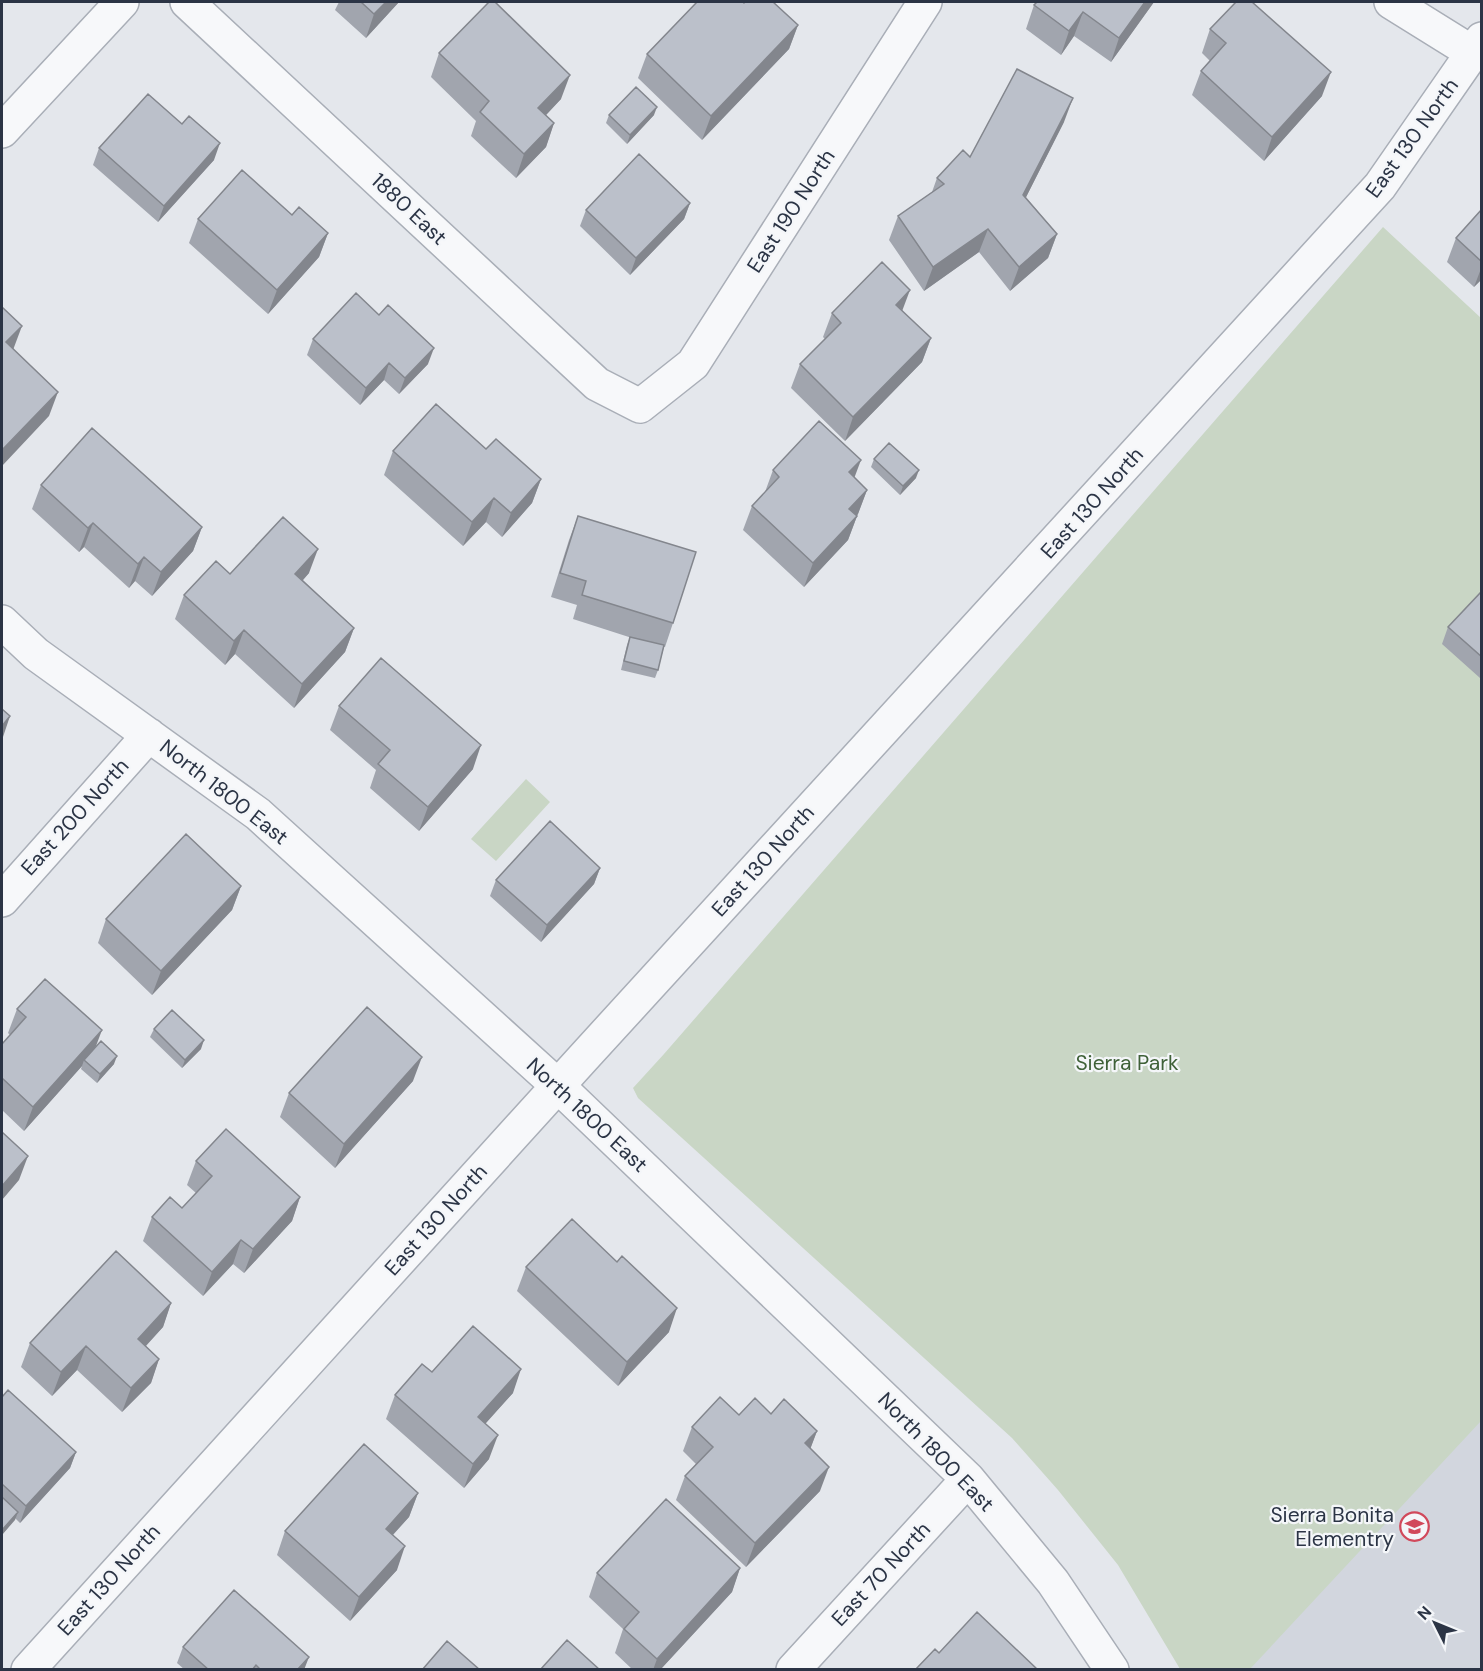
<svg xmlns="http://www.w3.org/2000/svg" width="1483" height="1671" font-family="'DM Sans',sans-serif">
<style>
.built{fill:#d2d6de}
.green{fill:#c9d6c5}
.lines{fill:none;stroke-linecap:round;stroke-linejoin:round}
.street-casing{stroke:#a9aeb7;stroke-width:36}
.street{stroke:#f7f8fa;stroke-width:33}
.wall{fill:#a1a5ae}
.shaded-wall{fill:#83868d}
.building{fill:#bbc0ca;stroke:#83868d;stroke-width:1.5}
.labels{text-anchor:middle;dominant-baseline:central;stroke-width:4.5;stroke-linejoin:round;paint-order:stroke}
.street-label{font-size:21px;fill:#2b3445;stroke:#f4f6f9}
.park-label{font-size:21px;fill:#3f6138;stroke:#f4f6f9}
.poi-label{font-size:21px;fill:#2b3445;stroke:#f4f6f9;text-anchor:end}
</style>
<rect width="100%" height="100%" fill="#e4e7ec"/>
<!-- built -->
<path class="built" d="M1481 1385V1669H1216Z"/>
<!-- green -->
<path class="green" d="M1383 227 1481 318V1421L1250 1669H1180L1118 1565 1058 1490 1012 1438 638 1098 633 1088 664 1054Z
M526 779 550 802 496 861 471 839Z"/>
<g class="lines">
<defs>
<path id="street" d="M187 2 597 384 640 406 693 364 925 2
M1391 2 1473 53
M2 131 122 2
M2 622 36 654 258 814 558 1086 968 1479 1053 1582 1112 1670
M2 900 149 735
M28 1670 584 1057 1380 186 1482 39
M793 1670 968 1479"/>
</defs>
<!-- street casing -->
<use href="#street" class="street-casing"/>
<!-- street -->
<use href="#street" class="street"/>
</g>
<!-- wall -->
<path class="wall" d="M339 2H399L366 38 335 10Z
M1037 2H1154L1111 62 1074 36 1061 55 1026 29 1034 5Z
M798 25 789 49 702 140 638 78 647 54Z
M1210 29 1322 96 1264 161 1192 95 1201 71 1210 61 1202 53Z
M439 53 561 99 546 115 554 123 546 147 516 178 471 136 476 121 431 77Z
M609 115H654L627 144 606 123Z
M1064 122 1026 197 1057 234 1048 258 1010 291 979 252 924 291 889 240 898 216 932 192 937 178 970 157Z
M182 124 214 160 158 222 93 165 99 148Z
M690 203 684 219 630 275 580 226 586 210Z
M1482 209V279L1474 287 1447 262 1456 238Z
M292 215 328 233 319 257 268 314 189 243 198 219Z
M902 311 931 338 922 362 845 441 791 388 800 364 825 339 823 337 832 313Z
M313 339 428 364 399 394 384 380 360 405 307 355Z
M486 449 541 479 532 503 502 537 486 522 463 546 384 475 393 451Z
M874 459 916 478 900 495 871 467Z
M773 470 854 478 867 490 848 540 804 587 743 530 752 506 765 492Z
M41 485 202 527 193 551 152 596 135 581 129 588 84 547 79 552 32 509Z
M578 516 673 623 665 647H664L658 670 655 678 621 670 627 645 630 637 632 638 573 619 577 605 551 597 569 540Z
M309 573 303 580 354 628 345 652 294 708 235 654 225 665 175 619 184 595 230 574Z
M1482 591V677L1480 678 1442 644 1448 627Z
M339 706 473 769 419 831 370 788 376 770 330 730Z
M600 868 594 884 541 942 490 896 496 880Z
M241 886 232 910 152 995 98 943 106 919Z
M17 1009 95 1048 114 1064 97 1083 81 1069 82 1066 24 1131 2 1110V1044L10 1035 8 1033Z
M154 1029 201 1049 182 1068 150 1037Z
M413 1081 335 1168 280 1117 289 1093Z
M196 1161 300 1197 292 1221 244 1273 233 1264 203 1296 143 1241 152 1217 182 1208 196 1193 187 1185Z
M526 1267 669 1332 618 1386 517 1291Z
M171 1303 163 1327 146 1346 159 1359 151 1383 122 1412 77 1370 52 1396 21 1367 30 1343Z
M432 1372 513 1393 485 1423 489 1459 464 1488 386 1419 395 1395Z
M2 1397 76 1452 70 1468 20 1523 15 1518 2 1535Z
M771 1414 817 1431 810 1449 820 1491 746 1567 676 1500 685 1476 696 1464 683 1451 692 1427Z
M418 1493 409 1517 393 1535 397 1570 350 1621 277 1555 285 1531Z
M740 1568 732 1592 660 1670H633L615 1653 623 1629 589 1597 597 1573Z
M183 1647 304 1670H185L177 1663Z"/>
<!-- shaded-wall -->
<path class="shaded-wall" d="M386 2H399L366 38 374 14Z
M1145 2H1154L1111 62 1119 38Z
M1083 12 1074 36 1061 55 1069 31Z
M798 25 789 49 702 140 711 116Z
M1331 72 1322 96 1264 161 1272 137Z
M570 75 561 99 530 132 538 108Z
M1073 98 1064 122 1015 219 1023 195Z
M657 107 654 115 627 144 630 135Z
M554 123 546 147 516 178 524 154Z
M220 143 214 160 158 222 164 206Z
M690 203 684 219 630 275 636 258Z
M988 229 979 252 924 291 933 267Z
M328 233 319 257 268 314 277 290Z
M1057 234 1048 258 1010 291 1019 267Z
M1482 266V279L1474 287Z
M910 290 901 314 896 305Z
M22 326 13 350 6 342Z
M931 338 922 362 845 441 853 417Z
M434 348 428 364 399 394 405 378Z
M389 363 384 380 360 405 366 388Z
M58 392 49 416 2 466V450Z
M861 460 852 484 849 472Z
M919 470 916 478 900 495 903 486Z
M541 479 532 503 502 537 511 513Z
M867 490 858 514 841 533 849 509Z
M494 498 486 522 463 546 472 522Z
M857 516 848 540 804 587 813 563Z
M93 523 84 547 79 552 88 528Z
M202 527 193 551 152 596 161 572Z
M318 549 309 573 287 598 295 574Z
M144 557 135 581 129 588 138 564Z
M354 628 345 652 294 708 302 684Z
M244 630 235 654 225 665 234 641Z
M10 716 2 740V726Z
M481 745 473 769 419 831 428 807Z
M600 868 594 884 541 942 547 925Z
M241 886 232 910 152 995 161 971Z
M102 1030 93 1054 84 1060 82 1066 24 1131 33 1107Z
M204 1040 201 1049 182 1068 185 1060Z
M117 1056 114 1064 97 1083 100 1074Z
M422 1057 413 1081 335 1168 344 1144Z
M28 1156 19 1180 2 1200V1186Z
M300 1197 292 1221 244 1273 253 1249Z
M241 1240 233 1264 203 1296 212 1272Z
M171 1303 163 1327 130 1363 138 1339Z
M677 1308 669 1332 618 1386 627 1362Z
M86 1346 77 1370 52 1396 61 1372Z
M159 1359 151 1383 122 1412 131 1388Z
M521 1369 513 1393 470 1441 478 1417Z
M817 1431 808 1455 805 1443Z
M498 1435 489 1459 464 1488 473 1464Z
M76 1452 70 1468 20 1523 26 1506Z
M829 1467 820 1491 746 1567 755 1543Z
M418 1493 409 1517 377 1552 386 1529Z
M18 1512 15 1520 2 1535V1530Z
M405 1546 397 1570 350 1621 359 1597Z
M740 1568 732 1592 660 1670H653L657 1659Z
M309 1657 304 1670H297Z"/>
<!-- building -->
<path class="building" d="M361 2H386L374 14Z
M489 2H495L570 75 538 108 554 123 524 154 480 112 489 101 439 53Z
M697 2H743L744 3 745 2H773L798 25 711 116 647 54Z
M1037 2H1145L1119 38 1083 12 1069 31 1034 5Z
M1236 2H1252L1331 72 1272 137 1201 71 1226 43 1210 29Z
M1017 69 1073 98 1023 195 1057 234 1019 267 988 229 933 267 898 216 944 184 937 178 963 150 970 157Z
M636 87 657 107 630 135 609 115Z
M148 94 182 124 189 116 220 143 164 206 99 148Z
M639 154 690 203 636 258 586 210Z
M242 170 292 215 299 207 328 233 277 290 198 219Z
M1482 209V262L1456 238Z
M882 262 910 290 896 305 931 338 853 417 800 364 841 323 832 313Z
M356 293 379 315 388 305 434 348 405 378 389 363 366 388 313 339Z
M2 307 22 326 6 342 58 392 2 450Z
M436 404 486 449 496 439 541 479 511 513 494 498 472 522 393 451Z
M819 421 861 460 849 472 867 490 849 509 857 516 813 563 752 506 779 477 773 470Z
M92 428 202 527 161 572 144 557 138 564 93 523 88 528 41 485Z
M889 443 919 470 903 486 874 459Z
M578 516 696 552 673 623 582 595 586 581 560 573Z
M283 517 318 549 295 574 354 628 302 684 244 630 234 641 184 595 216 561 230 574Z
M1482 591V657L1448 627Z
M630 637 664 645 658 670 624 661Z
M381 658 481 745 428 807 378 764 390 750 339 706Z
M2 709 10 716 2 726Z
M550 821 600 868 547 925 496 880Z
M186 834 241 886 161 971 106 919Z
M45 979 102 1030 33 1107 2 1078V1044L26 1017 17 1009Z
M367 1007 422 1057 344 1144 289 1093Z
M172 1010 204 1040 185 1060 154 1029Z
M101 1041 117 1056 100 1074 84 1060Z
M226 1129 300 1197 253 1249 241 1240 212 1272 152 1217 170 1197 182 1208 212 1176 196 1161Z
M2 1132 28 1156 2 1186Z
M572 1219 617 1262 622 1256 677 1308 627 1362 526 1267Z
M116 1251 171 1303 138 1339 159 1359 131 1388 86 1346 61 1372 30 1343Z
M473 1326 521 1369 478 1417 498 1435 473 1464 395 1395 422 1364 432 1372Z
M8 1390 76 1452 26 1506 2 1484V1397Z
M720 1397 739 1415 755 1398 771 1414 784 1399 817 1431 805 1443 829 1467 755 1543 685 1476 713 1447 692 1427Z
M364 1444 418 1493 386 1529 405 1546 359 1597 285 1531Z
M2 1497 18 1512 2 1530Z
M666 1499 740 1568 657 1659 624 1629 639 1612 597 1573Z
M234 1590 309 1657 297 1670H261L256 1665 252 1670H209L183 1647Z
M977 1612 1038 1670H915L935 1649 939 1653Z
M567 1640 600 1670H540Z
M447 1641 480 1670H422Z"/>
<!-- icons -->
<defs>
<symbol id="school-ring" viewBox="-11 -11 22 22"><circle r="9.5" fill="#f4f6f9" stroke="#d1495b" stroke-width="1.5"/><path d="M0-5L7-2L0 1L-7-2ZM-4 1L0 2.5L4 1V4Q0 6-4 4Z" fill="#d1495b"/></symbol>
</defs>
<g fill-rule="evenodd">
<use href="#school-ring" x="1398" y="1510" width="33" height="33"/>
</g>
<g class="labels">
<!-- street labels -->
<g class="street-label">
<text transform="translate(1412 138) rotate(-54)">East 130 North</text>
<text transform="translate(409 209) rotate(43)">1880 East</text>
<text transform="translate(791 211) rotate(-57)">East 190 North</text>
<text transform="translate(1092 503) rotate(-48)">East 130 North</text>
<text transform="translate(224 792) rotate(38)">North 1800 East</text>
<text transform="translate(75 817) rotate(-48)">East 200 North</text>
<text transform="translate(763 861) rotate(-48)">East 130 North</text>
<text transform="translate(587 1115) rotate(43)">North 1800 East</text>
<text transform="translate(436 1220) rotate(-48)">East 130 North</text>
<text transform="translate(936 1452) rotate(46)">North 1800 East</text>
<text transform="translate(881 1574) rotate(-47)">East 70 North</text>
<text transform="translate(109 1580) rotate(-48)">East 130 North</text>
</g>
<!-- park labels -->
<g class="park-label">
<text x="1127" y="1063">Sierra Park</text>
</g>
<!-- poi labels -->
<g class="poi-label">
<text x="1394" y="1515">Sierra Bonita<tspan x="1394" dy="24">Elementry</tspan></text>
</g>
</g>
<!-- border -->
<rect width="1483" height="1671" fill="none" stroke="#2b3445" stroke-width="6"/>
<!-- north arrow -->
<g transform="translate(1435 1623) rotate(313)" stroke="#f4f6f9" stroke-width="4.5" paint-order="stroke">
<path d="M0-4.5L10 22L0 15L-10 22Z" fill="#2b3445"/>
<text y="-9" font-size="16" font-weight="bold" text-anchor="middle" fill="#2b3445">N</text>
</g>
</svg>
